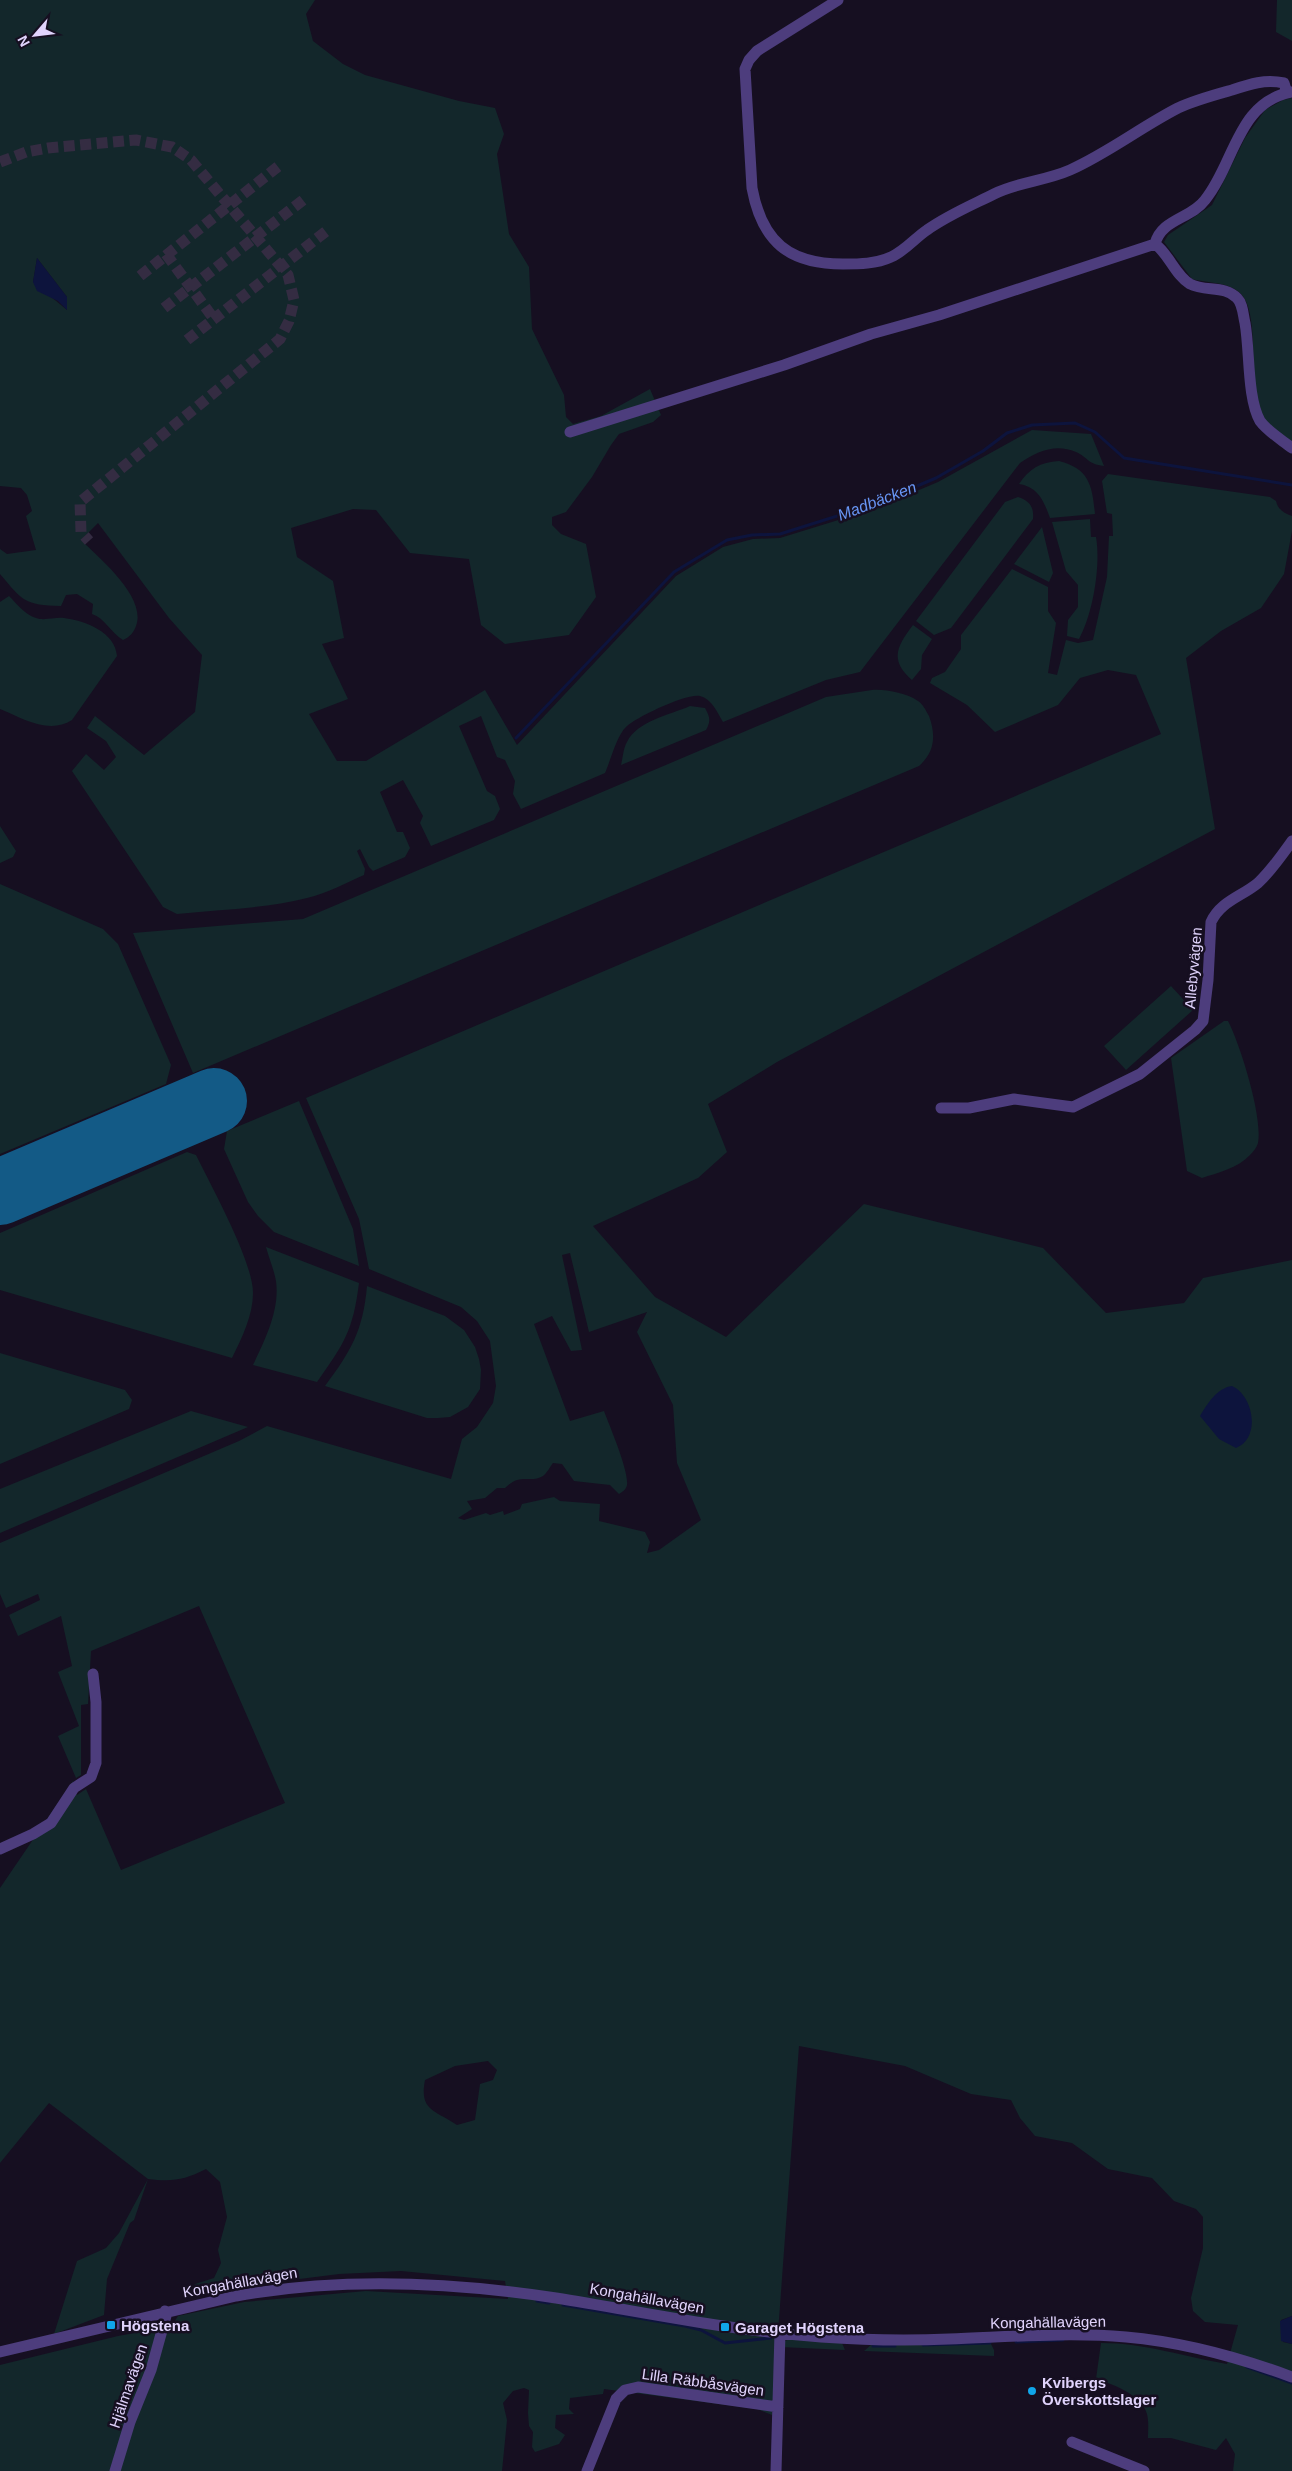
<svg xmlns="http://www.w3.org/2000/svg" width="1292" height="2471" font-family="Arial,sans-serif">
<style>
.green{fill:#13272b;fill-rule:evenodd}
.water{fill:#0d143d}
.lines{fill:none;stroke-linecap:round;stroke-linejoin:round}
.stream{stroke:#0d143d;stroke-width:3}
.runway{stroke:#135a86;stroke-width:66}
.minor-tunnel{stroke:#342c42;stroke-width:11;stroke-dasharray:11 5.5;stroke-linecap:butt}
.minor{stroke:#4d3d7d;stroke-width:11}
.poi-dot{fill:#10a6ea;stroke:#160f21;stroke-width:2}
.labels{text-anchor:middle;dominant-baseline:central;stroke-width:5;stroke-linejoin:round;paint-order:stroke}
.street-label{font-size:15px;fill:#e0d3fc;stroke:#160f21}
.poi-label{font-size:15px;font-weight:bold;fill:#e0d3fc;stroke:#160f21;text-anchor:start}
.water-label{font-size:16px;font-style:italic;fill:#6896f5;stroke:#160f21}
</style>
<rect width="100%" height="100%" fill="#160f21"/>
<!-- green -->
<path class="green" d="M0 0H315L306 14 313 41 343 64 365 75 459 101 495 108 504 134 497 154 509 234 529 267 532 329 564 395 566 417 573 424 601 416 650 389 661 415 653 422 619 434 611 445 592 477 566 512 552 517V525L561 534 586 544 596 597 569 635 505 644 481 625 469 559 410 553 376 510 353 509 291 528 297 557 333 581 344 638 322 644 348 699 309 714 337 761H366L485 690 517 745 676 576 723 547 753 539 780 538 874 509 938 482 1032 430 1091 434 1104 466C1087 464 1089 458 1076 452 1056 443 1037 451 1020 463L860 672 826 680 723 722C717 712 712 699 700 696 687 693 636 717 626 727 617 735 610 762 605 773L521 809 513 794 515 781 505 760 497 757 481 716 459 726 487 791 495 796 500 809 494 820 431 846 420 823 423 816 403 780 380 792 397 832H403L410 848 405 857 373 871 369 867 360 849 357 851 365 869 364 875C346 883 327 893 307 898 265 909 220 909 177 914L163 907 72 771 86 754 104 770 116 757 106 741 87 728 95 716 144 755 195 712 202 655 169 618 98 523 81 540C99 558 147 597 136 626 134 632 130 637 123 640 111 633 105 618 92 614L93 604 77 594 66 595 61 606C24 605 23 601 0 574V549L7 554 36 550 26 516 32 511 27 495 21 488 0 486ZM37 258 67 297V310L33 282Z
M1277 0H1292V41L1276 32Z
M1292 98V442C1283 435 1268 427 1263 418 1245 388 1263 312 1239 292 1227 282 1207 283 1192 279L1164 242 1168 235 1212 205 1245 138 1265 110 1283 100Z
M1059 461C1090 469 1092 486 1095 514L1050 518C1044 501 1038 487 1019 484 1029 469 1040 462 1059 461Z
M1108 474 1270 497 1276 501C1278 510 1284 513 1292 516V531L1284 574 1261 608 1221 631 1186 658 1215 829 777 1062 708 1104 727 1152 698 1178 593 1226 655 1297 726 1337 864 1204 1043 1248 1106 1313 1184 1303 1203 1278 1292 1260V2316L1281 2320 1283 2342 1292 2344V2471H1233L1235 2454 1226 2438 1216 2450 1171 2438H1148C1148 2431 1149 2422 1147 2414 1142 2395 1113 2384 1096 2379L1101 2343C1145 2343 1185 2357 1227 2364L1238 2325 1205 2322 1193 2311 1191 2298 1203 2248V2217L1196 2209 1174 2201 1152 2178 1108 2169 1072 2143 1035 2136 1020 2118 1011 2100 971 2094 905 2066 799 2046 772 2415 757 2409 604 2389 603 2394 570 2398 569 2409 574 2414 556 2415 555 2428 565 2435 559 2444 535 2452 532 2447 533 2432 529 2426 528 2413 529 2390 524 2388 513 2391 503 2403 507 2420 502 2471H0V2365L118 2336 152 2330 167 2333 178 2316 244 2302 366 2291 508 2299 505 2281 401 2271 339 2274 211 2290 186 2295 195 2284 214 2278 221 2263 218 2250 227 2217 220 2182 206 2169C184 2180 173 2182 148 2179L134 2220 130 2223 107 2279 104 2315 54 2334 77 2261 106 2248 119 2233 148 2179 49 2103 0 2163V1888L73 1781 77 1795 86 1789 121 1870 285 1803 199 1606 91 1651 88 1704 81 1705V1775L76 1778 58 1736 79 1726 58 1672 72 1666 61 1616 18 1636 9 1615 40 1600 38 1594 6 1608 0 1594V1543L239 1441 267 1426 451 1479 462 1439 477 1427 493 1403 496 1386 490 1341 477 1321 461 1307 369 1269 359 1219 306 1098 1161 734 1136 675 1108 670 1080 678 1058 705 995 732 967 705 930 683 932 678 945 672 961 649V635L1012 569 1048 587V611L1056 623 1048 673 1057 675 1066 640 1078 643 1093 640 1107 577 1109 536H1113L1112 514 1107 513 1102 481ZM570 1253 589 1332 647 1312 637 1332 673 1405 677 1463 701 1520 659 1550 647 1553 650 1542 645 1532 599 1521 600 1504 560 1501 554 1497 522 1504 520 1509 504 1515 503 1511 490 1515 486 1513 464 1520 458 1518 472 1509 467 1501 485 1498 497 1488H505C521 1472 530 1484 543 1476 547 1473 550 1467 553 1463L562 1464 574 1481 610 1485 619 1494C622 1492 626 1490 627 1485 629 1471 610 1427 604 1411L570 1421 534 1324 552 1316 571 1351 582 1350 562 1255ZM488 2061 497 2070 493 2080 480 2084 475 2120 457 2125C435 2110 419 2111 425 2080L455 2066Z
M1018 497C1030 501 1034 507 1033 519L951 628 934 635 916 621 1005 502Z
M1090 519 1091 537H1096C1101 565 1093 614 1079 639L1067 636 1068 620 1078 607V585L1066 571 1052 522Z
M1042 527 1053 573 1049 582 1014 564Z
M9 596C16 603 25 615 36 618 44 621 55 617 64 618 86 621 115 632 117 656L72 720C49 735 22 718 0 709V602Z
M913 625 932 639 922 655 921 669 912 680C889 660 897 646 913 625Z
M872 690C886 689 906 693 918 701 923 704 926 711 929 716 936 735 935 752 919 766L193 1073 133 933 303 919 826 697Z
M690 706 705 708C710 717 711 721 706 730L621 765C623 758 623 749 627 742 637 721 670 715 690 706Z
M0 826 16 851 13 857 0 863Z
M0 884 103 929 118 944 171 1065 166 1084 0 1154Z
M1171 986 1193 1010 1126 1070 1104 1046Z
M1224 1021H1228C1240 1044 1263 1117 1258 1143 1257 1147 1253 1152 1250 1155 1238 1168 1217 1173 1202 1178L1187 1171 1171 1058Z
M299 1101 353 1229 359 1266 274 1232 258 1216 248 1202 224 1149 227 1131Z
M187 1152 196 1155C211 1186 253 1261 253 1293 253 1315 242 1338 232 1358L0 1290V1233Z
M266 1247 359 1283C353 1331 344 1344 317 1382L253 1365C265 1340 280 1310 276 1281 274 1270 269 1258 266 1247Z
M367 1286 445 1316 464 1330 475 1347 479 1359 481 1370 480 1389 468 1407 450 1417 438 1418H427L325 1386C351 1351 363 1331 367 1286Z
M0 1353 125 1390 132 1400 129 1409 0 1464Z
M191 1411 248 1427 0 1533V1489Z
M790 2339 842 2343 845 2350 781 2347 785 2341Z
M990 2342 994 2350V2356L864 2351 871 2345Z"/>
<!-- water -->
<path class="water" d="M37 258 67 297V310L58 301 37 291 33 282Z
M1232 1386C1254 1396 1261 1438 1236 1448L1219 1439 1200 1416C1208 1403 1217 1388 1232 1386Z
M1292 2316V2344L1281 2341 1280 2321Z"/>
<g class="lines">
<!-- stream -->
<path class="stream" d="M516 738 674 572 727 540 752 535 780 534 872 505 936 478 983 451 1007 433 1032 425 1075 423 1095 432 1124 458 1292 485
M537 2301 549 2303
M563 2305 685 2326 701 2330 725 2343 771 2338
M1016 2342 1063 2340
M923 2345 990 2343
M873 2346H895
M1247 2367 1292 2383"/>
<!-- runway -->
<path class="runway" d="M0 1192 214 1101"/>
<!-- minor-tunnel -->
<path class="minor-tunnel" d="M0 162 26 152 48 148 136 140 172 147 191 160 288 275 294 300 289 321 280 339 80 502 81 532 89 541
M166 254 214 319
M140 276 280 165
M164 308 307 197
M187 340 329 229"/>
<!-- minor -->
<path class="minor" d="M838 0 757 51 749 60 745 69 752 188C762 242 789 264 843 264 859 264 876 264 891 257 905 251 915 238 927 230 948 215 972 205 994 194 1018 182 1045 181 1070 170 1108 153 1141 127 1178 108 1195 100 1214 95 1232 90 1250 84 1265 79 1284 83L1287 93
M1292 92C1237 102 1235 163 1205 200 1191 219 1161 219 1155 244 1169 254 1175 275 1190 284 1205 292 1225 285 1237 298 1243 304 1243 315 1245 323 1250 351 1247 398 1260 421 1268 432 1282 440 1292 448
M570 432 784 365 871 334 939 315 1155 244
M941 1108H969L1014 1099 1073 1107 1140 1074 1195 1030 1203 1021 1208 980 1211 922C1221 901 1241 897 1258 883 1271 871 1282 855 1292 841
M0 1849 33 1834 51 1823 74 1788 91 1777 96 1763V1702L93 1674
M0 2352 236 2296C341 2277 451 2282 556 2298 644 2312 732 2331 821 2337 863 2340 907 2341 949 2339 1008 2337 1067 2332 1126 2337 1183 2342 1238 2357 1292 2377
M1072 2442 1144 2471
M115 2471 130 2422 151 2370 166 2316 165 2311
M587 2471 616 2399 625 2390 638 2387 778 2407
M776 2471 780 2333"/>
</g>
<!-- markers -->
<g class="poi-dot">
<rect x="106" y="2320" width="10" height="10" rx="2.5"/>
<rect x="720" y="2322" width="10" height="10" rx="2.5"/>
<circle cx="1032" cy="2391" r="5"/>
</g>
<g class="labels">
<!-- street labels -->
<g class="street-label">
<text transform="translate(1193 968) rotate(-85)">Allebyvägen</text>
<text transform="translate(240 2282) rotate(-10)">Kongahällavägen</text>
<text transform="translate(647 2298) rotate(10)">Kongahällavägen</text>
<text transform="translate(1048 2322) rotate(-1)">Kongahällavägen</text>
<text transform="translate(703 2382) rotate(8)">Lilla Räbbåsvägen</text>
<text transform="translate(128 2386) rotate(-71)">Hjälmavägen</text>
</g>
<!-- poi labels -->
<g class="poi-label">
<text x="121" y="2325">Högstena</text>
<text x="735" y="2327">Garaget Högstena</text>
<text x="1042" y="2382">Kvibergs<tspan x="1042" dy="17">Överskottslager</tspan></text>
</g>
<!-- water labels -->
<g class="water-label">
<text transform="translate(877 501) rotate(-21)">Madbäcken</text>
</g>
</g>
<!-- north arrow -->
<g transform="translate(35 35) rotate(242)" stroke="#160f21" stroke-width="4" paint-order="stroke">
<path d="M0-4L9 19L0 12L-9 19Z" fill="#e0d3fc"/>
<text y="-8" font-size="14" font-weight="bold" text-anchor="middle" fill="#e0d3fc">N</text>
</g>
</svg>
